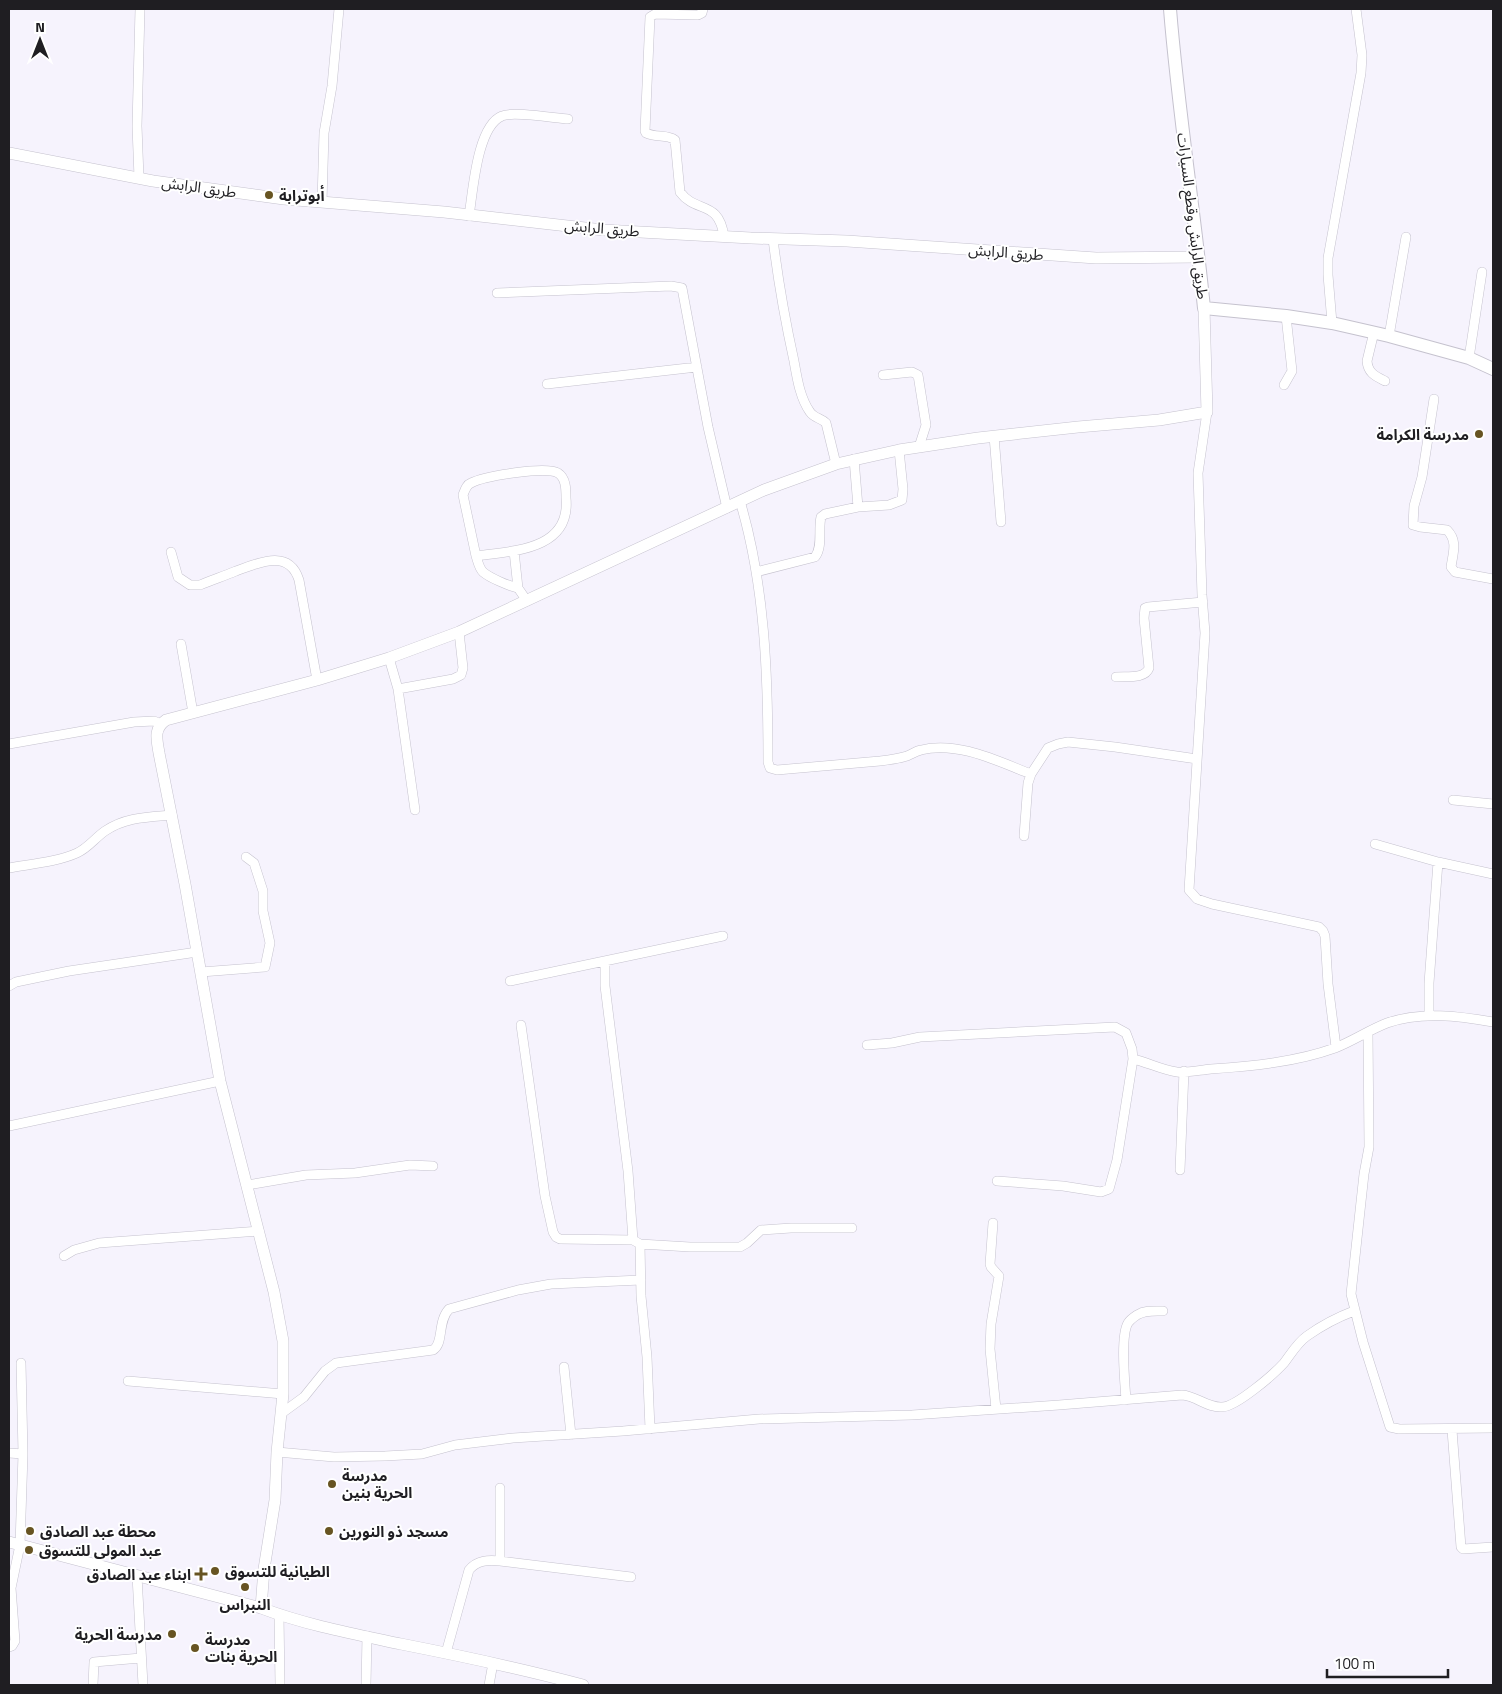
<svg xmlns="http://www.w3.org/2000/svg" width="1502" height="1694" font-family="'Titillium Web','Noto Sans Arabic',sans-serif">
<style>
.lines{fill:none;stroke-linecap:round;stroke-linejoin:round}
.minor-casing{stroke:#c5c2ce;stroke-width:10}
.tertiary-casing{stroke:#c5c2ce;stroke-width:12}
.secondary-casing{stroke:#c5c2ce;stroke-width:14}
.minor{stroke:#fff;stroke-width:9}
.tertiary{stroke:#fff;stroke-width:11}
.secondary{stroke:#fff;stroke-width:12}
.poi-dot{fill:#675422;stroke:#fff;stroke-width:2}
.labels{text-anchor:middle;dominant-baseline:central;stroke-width:4;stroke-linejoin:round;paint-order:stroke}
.street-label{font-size:15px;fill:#1f1e22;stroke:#fff}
.poi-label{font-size:15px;font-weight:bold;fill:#1f1e22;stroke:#fff;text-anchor:start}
</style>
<rect width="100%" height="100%" fill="#f6f3fd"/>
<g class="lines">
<defs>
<path id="minor" d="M703 9 702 13 698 15 655 14 650 17 645 131 646 133C656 138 667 134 675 140L680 192C696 214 719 199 724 237
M139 178 137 126 140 9
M322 202 324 133 332 86 339 9
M469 216C473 191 477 126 502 116 513 111 554 118 568 119
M773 239C778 280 785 320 794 361 797 378 800 398 810 412 814 418 821 418 826 423L836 464
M497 293 671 286 682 288 708 427 727 508
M1332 323 1328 275V258L1361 73 1362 55 1356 9
M1374 332 1367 361C1368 373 1375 376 1385 381
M1389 336 1406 237
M1469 358 1482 272
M883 375 912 372 918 375 926 425 919 447
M547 384 697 367
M1284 385 1292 371 1286 316
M1434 399 1422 477 1414 506 1413 525 1420 527 1447 530C1458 541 1453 553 1451 567L1455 572 1493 579
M1207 412 1198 473 1202 595 1205 633 1189 890 1197 899 1212 904 1319 927 1323 931 1325 936 1328 984 1336 1047
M994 436 1001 522
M854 459 858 507
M740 501C765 585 768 675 768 762L770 768 777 770 880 761C889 760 898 759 907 756 912 754 916 751 921 750 958 741 997 761 1031 774
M514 551 518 588
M171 552 178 577 190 585H200C212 580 224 576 236 571 258 563 289 548 299 580L317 680
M476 556C513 551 571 550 566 498 566 489 566 478 558 473 546 466 484 476 471 483 466 485 465 490 463 495L476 556C478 562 479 568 483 572 490 578 509 586 518 588L527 601
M756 572 815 557C823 547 818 529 821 517L825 514 858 507 889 505 902 500 903 489 899 450
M181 644 193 713
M389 658 398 689
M1116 677C1127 676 1145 679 1149 668L1144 618 1145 608 1148 607 1203 602
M9 744 134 722 154 721 161 724
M1453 800 1493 804
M415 810 398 689 453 679 461 675 463 668 459 632
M1024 836 1028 783 1031 774 1048 748 1058 744 1068 742 1115 747 1197 759
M1375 844 1438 862 1493 874
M9 868C31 864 57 862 77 853 88 848 95 838 105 831 125 817 148 817 172 815
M201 972 265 967 270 943 263 911V891L254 863 246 857
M510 981 723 936
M9 986 16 982 69 971 197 952
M1429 1015V983L1438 862
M521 1025 545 1196 553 1232 556 1237 560 1239 633 1240 628 1171 605 986V962
M1368 1032 1369 1147 1364 1174 1351 1294 1363 1342 1390 1427 1399 1429 1493 1428
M867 1045 892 1043 920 1037 1115 1027 1126 1033 1132 1049 1133 1059
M9 1126 220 1081
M1180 1170 1184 1071
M997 1181 1063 1186 1101 1192 1109 1189 1117 1160 1133 1059C1147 1062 1162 1070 1177 1072 1188 1073 1200 1070 1211 1069 1253 1066 1296 1062 1335 1048 1353 1041 1369 1030 1387 1023 1421 1011 1459 1016 1493 1022
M247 1185 306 1175 355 1173 410 1165 433 1166
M993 1223 990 1264 991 1267 999 1276 991 1324 990 1349 996 1409
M633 1240 640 1244 690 1247H740L747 1243 761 1230 791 1228H852
M640 1244 641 1296 647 1357 650 1429
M64 1256 74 1250 99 1243 259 1231
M564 1367 571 1435
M128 1381 283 1394
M1126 1400C1125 1384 1120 1336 1128 1323 1130 1320 1134 1317 1137 1315 1145 1310 1154 1311 1163 1311
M282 1413 304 1397 325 1371 336 1363 433 1350C444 1344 437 1322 449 1309L518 1290 551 1284 641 1280
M1452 1430 1461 1547 1463 1549 1493 1547
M277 1452 334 1457 385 1456 422 1454 455 1445 513 1438 623 1431 759 1419 912 1415 1059 1405 1182 1395C1197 1396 1207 1408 1222 1407 1236 1407 1274 1374 1284 1363 1291 1354 1297 1343 1307 1336 1321 1326 1338 1317 1354 1311
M9 1453 23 1454
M500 1488V1561
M137 1576 143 1685
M279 1615 280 1685
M9 1647 12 1646 15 1641 11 1588 20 1545 23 1454 21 1363
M446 1653 469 1570C477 1560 488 1560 500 1561L631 1577
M93 1685 94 1662 141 1658
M366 1685 367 1636
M489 1685 493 1663"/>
<path id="tertiary" d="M9 153 153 181 284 199 444 212 603 230 751 238 847 241 1096 258 1199 257
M9 1542 261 1608C306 1625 354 1634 401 1644 462 1656 523 1669 583 1685
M261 1608 264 1569 275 1500 277 1452 283 1394V1341L274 1292 220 1081 185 884 159 753C157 740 153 729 166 720L317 680 389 658 459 632 764 490 836 464 899 450 978 438 1078 427 1159 420 1207 412 1204 308"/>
<path id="secondary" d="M1170 9C1178 109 1194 208 1204 308L1286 316 1332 323 1389 336 1469 358 1493 369"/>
</defs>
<!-- minor casing -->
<use href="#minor" class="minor-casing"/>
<!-- tertiary casing -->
<use href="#tertiary" class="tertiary-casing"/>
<!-- secondary casing -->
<use href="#secondary" class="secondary-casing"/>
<!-- minor -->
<use href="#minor" class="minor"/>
<!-- tertiary -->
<use href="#tertiary" class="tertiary"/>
<!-- secondary -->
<use href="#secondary" class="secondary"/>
</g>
<!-- markers -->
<g class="poi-dot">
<circle cx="269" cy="195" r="5"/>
<circle cx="1479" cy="434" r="5"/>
<circle cx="332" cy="1484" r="5"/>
<circle cx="30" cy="1531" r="5"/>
<circle cx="329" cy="1531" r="5"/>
<circle cx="29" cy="1550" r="5"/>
<circle cx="215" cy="1571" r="5"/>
<path d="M198.5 1566.5h5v5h5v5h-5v5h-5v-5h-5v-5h5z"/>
<circle cx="245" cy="1587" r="5"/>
<circle cx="172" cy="1634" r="5"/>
<circle cx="195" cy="1648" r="5"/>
</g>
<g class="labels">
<!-- street labels -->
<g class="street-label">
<text transform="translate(199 187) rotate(8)">طريق الرابش</text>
<text transform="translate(1193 216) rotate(83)">طريق الرابش وقطع السيارات</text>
<text transform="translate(602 228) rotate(5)">طريق الرابش</text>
<text transform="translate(1006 252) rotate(4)">طريق الرابش</text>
</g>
<!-- poi labels -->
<g class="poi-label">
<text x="279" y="195">أبوترابة</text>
<text x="1469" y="434" text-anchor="end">مدرسة الكرامة</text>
<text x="342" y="1475">مدرسة<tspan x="342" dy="17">الحرية بنين</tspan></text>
<text x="40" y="1531">محطة عبد الصادق</text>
<text x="339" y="1531">مسجد ذو النورين</text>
<text x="39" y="1550">عبد المولى للتسوق</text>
<text x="225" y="1571">الطيانية للتسوق</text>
<text x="191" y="1574" text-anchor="end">ابناء عبد الصادق</text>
<text x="245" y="1604" text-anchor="middle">النبراس</text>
<text x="162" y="1634" text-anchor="end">مدرسة الحرية</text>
<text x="205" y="1639">مدرسة<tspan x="205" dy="17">الحرية بنات</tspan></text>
</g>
</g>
<!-- border -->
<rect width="1502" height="1694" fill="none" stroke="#1f1e22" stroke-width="20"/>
<!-- north arrow -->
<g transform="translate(40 40)" stroke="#ffffff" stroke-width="4" paint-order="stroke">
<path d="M0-4L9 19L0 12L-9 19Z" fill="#1f1e22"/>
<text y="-8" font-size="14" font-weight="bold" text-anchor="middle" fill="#1f1e22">N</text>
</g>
<!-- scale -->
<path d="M1327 1669v8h121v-8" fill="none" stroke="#1f1e22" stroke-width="2.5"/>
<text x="1334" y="1669" font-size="15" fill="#1f1e22" stroke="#ffffff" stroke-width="4" paint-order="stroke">100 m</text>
</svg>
